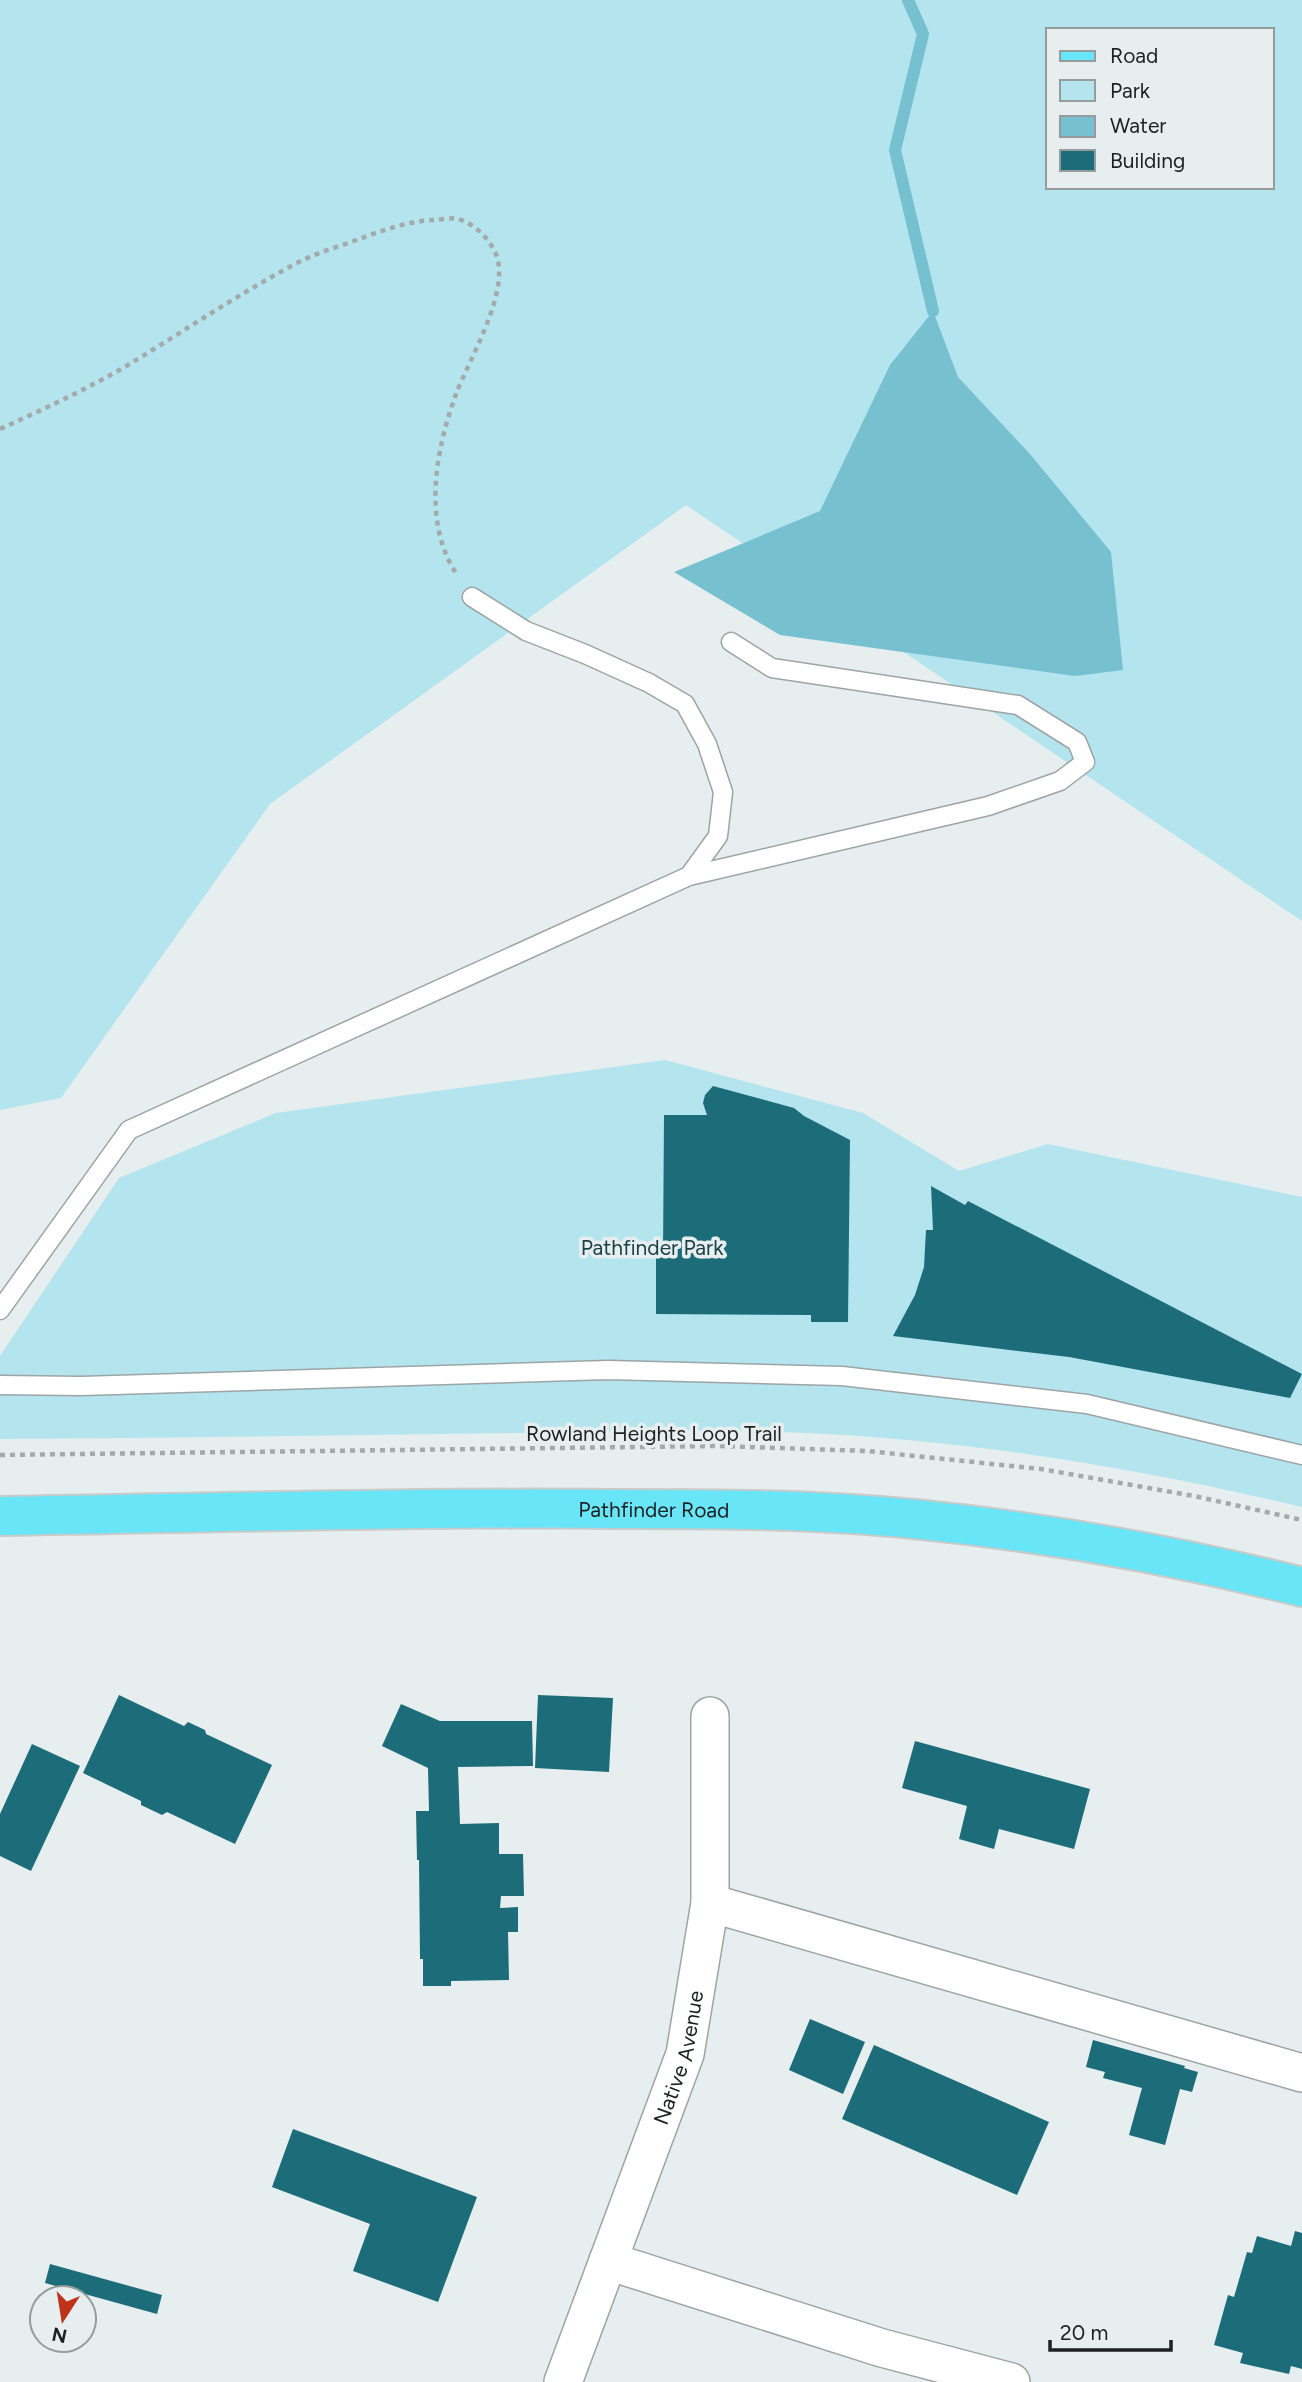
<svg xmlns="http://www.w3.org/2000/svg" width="1302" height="2382" font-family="Figtree,sans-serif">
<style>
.green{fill:#b4e4ee;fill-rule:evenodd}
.water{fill:#77c0cf}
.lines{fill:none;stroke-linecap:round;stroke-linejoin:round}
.stream{stroke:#77c0cf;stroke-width:12}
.building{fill:#1d6c7a}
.lane-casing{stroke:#9da4a6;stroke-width:21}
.street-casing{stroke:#9da4a6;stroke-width:40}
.primary-casing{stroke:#c9caca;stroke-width:42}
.path{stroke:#a3aaaa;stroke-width:4.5;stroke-dasharray:5 5;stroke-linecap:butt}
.lane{stroke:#fff;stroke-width:18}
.street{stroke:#fff;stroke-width:37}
.primary{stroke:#68e5f7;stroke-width:38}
.labels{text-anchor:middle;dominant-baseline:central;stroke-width:7;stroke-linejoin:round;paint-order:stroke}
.park-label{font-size:21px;fill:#1c4047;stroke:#e6eeef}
.street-label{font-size:21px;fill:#1e2121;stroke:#e6eeef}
</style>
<rect width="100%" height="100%" fill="#e6eeef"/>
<!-- green -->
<path class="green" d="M0 0H1302V921L686 505 270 804 61 1098 0 1110ZM1048 30H1272V187H1048Z
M665 1060 863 1113 959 1171 1048 1144 1302 1197V1507C1146 1470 988 1443 828 1434 723 1428 618 1432 513 1433 342 1435 171 1438 0 1439V1356L119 1178 276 1113Z"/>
<!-- water -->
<path class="water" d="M933 311 958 377 1030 454 1111 552 1123 670 1075 676 780 635 674 572 820 511 890 365Z"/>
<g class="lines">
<!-- stream -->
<path class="stream" d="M908 0 923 34 895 150 933 311"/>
</g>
<!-- building -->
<path class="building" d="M713 1086 794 1108 804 1116 850 1140 848 1322H811V1315L656 1314V1254H663L664 1115H707L703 1103 705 1095Z
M931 1186 965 1205 968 1201 1302 1374 1290 1398 1069 1357 893 1336 915 1295 924 1267 926 1230H933Z
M119 1695 184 1726 188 1722 205 1730 206 1734 272 1765 235 1844 167 1812 162 1815 141 1805V1801L83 1773Z
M538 1695 613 1698 609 1772 535 1768Z
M401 1704 440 1721H532L533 1766 458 1767 460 1824 499 1823V1854H523L524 1896H501L500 1908 518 1907V1932H508L509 1980 451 1981V1986H423V1959H420L419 1860H417L416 1811H429L428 1768 382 1746Z
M915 1741 1090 1789 1074 1849 999 1829 994 1849 959 1839 967 1806 902 1788Z
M32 1744 80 1766 31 1871 0 1856V1814Z
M810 2019 865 2042 843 2094 789 2070Z
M1093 2040 1185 2066 1184 2068 1198 2072 1192 2092 1180 2089 1165 2145 1129 2135 1142 2088 1103 2078 1105 2072 1086 2067Z
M874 2045 1049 2122 1017 2195 842 2119Z
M293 2129 477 2197 438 2302 353 2271 370 2224 272 2187Z
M1295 2231 1302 2233V2369L1291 2366 1289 2374 1240 2363 1243 2353 1214 2345 1228 2295 1234 2297 1247 2252 1252 2253 1257 2236 1291 2246Z
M50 2264 162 2295 157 2314 45 2283Z"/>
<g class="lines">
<defs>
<path id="lane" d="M472 597 526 631 585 654 649 683 685 704 707 744 723 792 718 836 689 876
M0 1310 129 1130 689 876 988 806 1060 781 1085 762 1077 742 1018 705 772 668 731 642
M0 1385 81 1386 608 1370 842 1376 1087 1404 1302 1455"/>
<g id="street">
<path d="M710 1903 1302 2073"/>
<path d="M608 2261 882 2348 1011 2382"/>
<path id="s1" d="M563 2382 685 2054 710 1903V1716"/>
</g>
<g id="primary">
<path id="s2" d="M0 1516C204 1513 408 1507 612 1509 712 1509 813 1509 914 1519 1045 1532 1174 1555 1302 1587"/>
</g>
</defs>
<!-- lane casing -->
<use href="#lane" class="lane-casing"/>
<!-- street casing -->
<use href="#street" class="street-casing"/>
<!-- primary casing -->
<use href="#primary" class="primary-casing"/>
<!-- path -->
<path class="path" d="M0 429C44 409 87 389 128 365 186 330 241 292 301 261 317 253 334 248 351 242 378 232 404 222 432 220 440 220 451 217 459 219 475 225 486 235 494 250 514 286 470 357 456 394 436 449 422 521 456 573
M0 1455 719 1446 867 1451 1041 1469 1194 1496 1302 1520"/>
<!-- lane -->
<use href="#lane" class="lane"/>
<!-- street -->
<use href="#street" class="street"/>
<!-- primary -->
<use href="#primary" class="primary"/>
</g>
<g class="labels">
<!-- park labels -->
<g class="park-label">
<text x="652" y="1247">Pathfinder Park</text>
</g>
<!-- street labels -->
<g class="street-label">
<text x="654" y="1433">Rowland Heights Loop Trail</text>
<text stroke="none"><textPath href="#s2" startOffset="654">Pathfinder Road</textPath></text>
<text stroke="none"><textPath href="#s1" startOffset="345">Native Avenue</textPath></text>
</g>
</g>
<!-- legend -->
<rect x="1046" y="28" width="228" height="161" fill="#e6eeef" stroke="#969c9d" stroke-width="2"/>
<rect x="1060" y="51" width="35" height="10" fill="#68e5f7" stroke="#969c9d" stroke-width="2"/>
<text x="1110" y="63" font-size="21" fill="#1e2121">Road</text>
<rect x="1060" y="80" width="35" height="21" fill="#b4e4ee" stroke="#969c9d" stroke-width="2"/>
<text x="1110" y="98" font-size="21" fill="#1e2121">Park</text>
<rect x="1060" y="116" width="35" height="21" fill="#77c0cf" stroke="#969c9d" stroke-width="2"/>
<text x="1110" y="133" font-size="21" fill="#1e2121">Water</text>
<rect x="1060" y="150" width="35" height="21" fill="#1d6c7a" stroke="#969c9d" stroke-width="2"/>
<text x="1110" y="168" font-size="21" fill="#1e2121">Building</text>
<!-- north arrow -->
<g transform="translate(63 2319) rotate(192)"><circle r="33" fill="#e6eeef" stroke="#969c9d" stroke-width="2"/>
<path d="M0-5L12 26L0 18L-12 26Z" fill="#bf331a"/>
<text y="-10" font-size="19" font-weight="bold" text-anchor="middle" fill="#1e2121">N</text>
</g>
<!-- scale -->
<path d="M1050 2340v10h121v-10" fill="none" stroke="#1e2121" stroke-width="3.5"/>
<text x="1060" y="2340" font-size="21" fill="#1e2121" stroke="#e6eeef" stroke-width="5" paint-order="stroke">20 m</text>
</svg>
